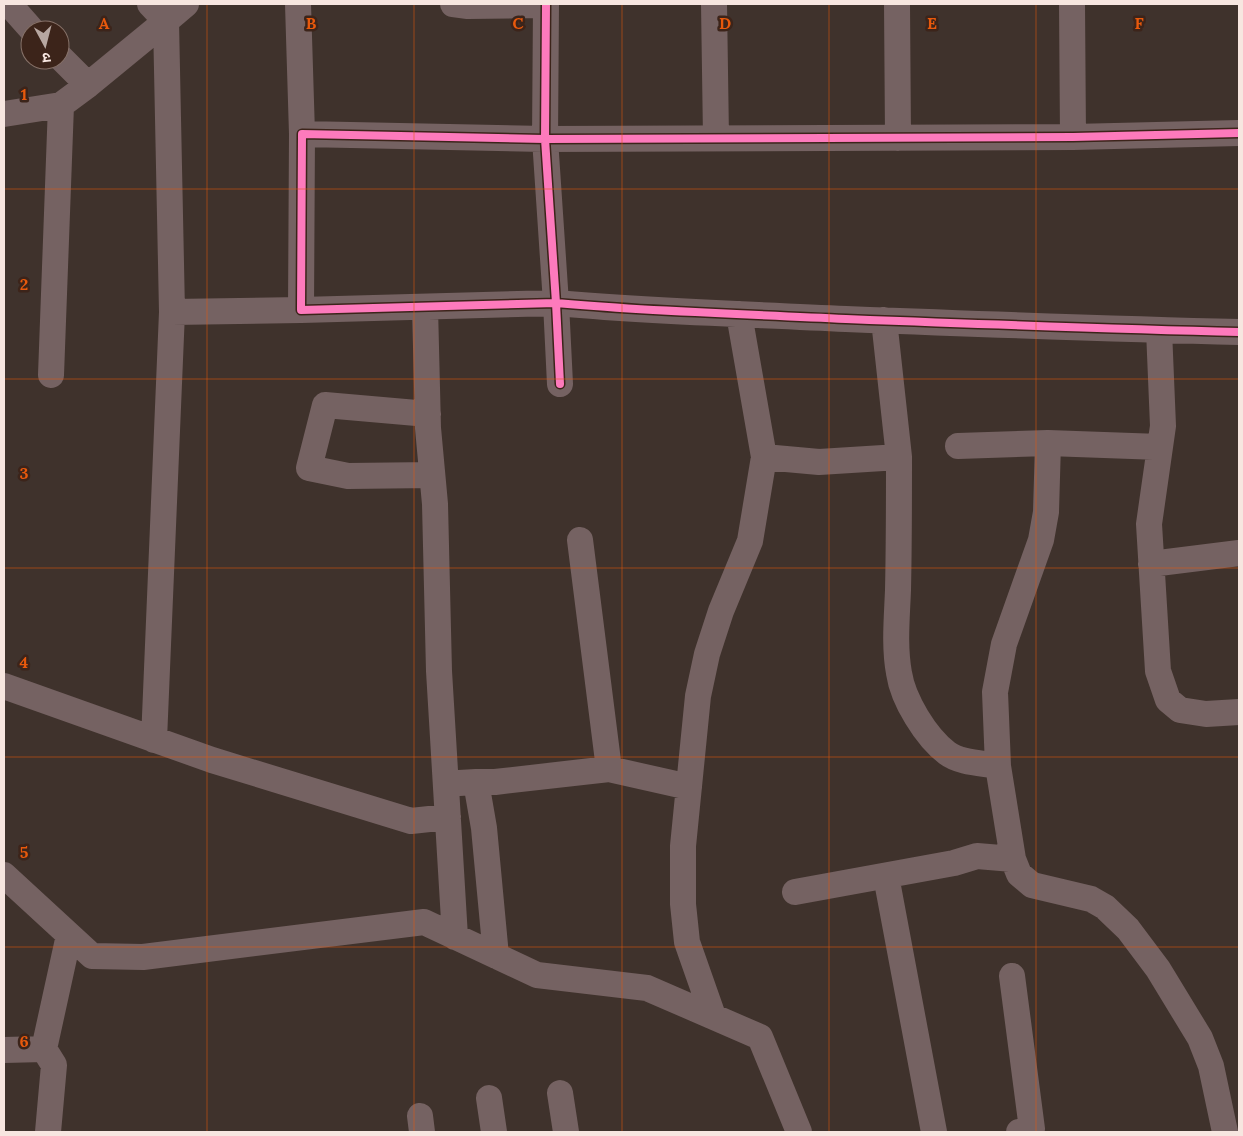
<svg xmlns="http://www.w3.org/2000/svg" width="1243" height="1136" font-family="Lora,'Noto Sans Devanagari',serif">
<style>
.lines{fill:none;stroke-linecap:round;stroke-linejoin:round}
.minor{stroke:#756262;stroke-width:26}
.cycleway-casing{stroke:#3c241a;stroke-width:11}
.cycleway{stroke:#fd7abc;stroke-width:8}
.grid{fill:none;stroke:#e8590c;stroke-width:1;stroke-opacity:0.55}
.grid-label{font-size:16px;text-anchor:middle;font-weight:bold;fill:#e8590c;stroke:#3c241a;stroke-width:5;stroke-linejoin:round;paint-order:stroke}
</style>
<rect width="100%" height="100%" fill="#3f322c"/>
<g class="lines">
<!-- minor -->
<path class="minor" d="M9 4 32 30
M298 4 302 134
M453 4 468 6 546 5
M546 4 545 139 556 303C653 312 750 314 846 319 977 324 1108 329 1239 332
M714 4 716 138
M897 4 898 138
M1072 4 1073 137
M60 57 88 85
M4 114 61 105 88 85 166 21 150 4
M425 307 428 428 435 504 439 671 455 937
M172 312 301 310
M739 314 764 457
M1159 330 1163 426 1149 524 1158 671 1168 700 1180 710 1206 714 1239 712
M51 375 61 105
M560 384 556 303 301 310 302 134 545 139 1073 137 1239 133
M428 414 325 405 309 468 348 476 432 475
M1048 443 1046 512 1041 540 1004 644 995 692 998 766 1013 859 1019 874 1032 885 1091 899 1105 907 1128 929 1158 969 1200 1038 1211 1066 1225 1132
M958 446 1048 443 1160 447
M899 457C899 501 899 546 898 590 897 617 894 646 899 673 903 700 926 737 947 753 960 763 982 763 998 766
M580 540 609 769
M1151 564 1239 553
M4 686 212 760 411 821 448 817
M154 740 172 312 166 21 186 4
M476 782H495L609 769 689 787
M459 783 476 782 484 828 496 956
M4 875 92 956 143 957 424 922 537 975 647 988 760 1037 799 1132
M886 876 934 1132
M795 892 954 863 977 856 1013 859
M1012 976 1032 1129 1019 1132
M713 1016 687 942 683 904V846L698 696 707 654 721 611 750 541 764 457 819 462 899 457 884 320
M44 1049 54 1065 48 1132
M4 1050 44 1049 69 935
M560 1093 566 1132
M489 1098 494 1132
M420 1116 422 1132"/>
<defs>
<path id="cycleway" d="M546 4 545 139 556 303C653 312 750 314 846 319 977 324 1108 329 1239 332
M560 384 556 303 301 310 302 134 545 139 1073 137 1239 133"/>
</defs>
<!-- cycleway casing -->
<use href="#cycleway" class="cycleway-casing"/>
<!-- cycleway -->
<use href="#cycleway" class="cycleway"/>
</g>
<!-- grid -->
<path class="grid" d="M207 4V1132M414 4V1132M622 4V1132M829 4V1132M1036 4V1132M4 189H1239M4 379H1239M4 568H1239M4 757H1239M4 947H1239"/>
<g class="grid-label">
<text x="104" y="29">A</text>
<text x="311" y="29">B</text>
<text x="518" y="29">C</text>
<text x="725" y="29">D</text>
<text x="932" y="29">E</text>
<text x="1139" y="29">F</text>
<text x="24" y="100">1</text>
<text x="24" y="290">2</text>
<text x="24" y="479">3</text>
<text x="24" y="668">4</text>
<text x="24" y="858">5</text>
<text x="24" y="1047">6</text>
</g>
<!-- border -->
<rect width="1243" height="1136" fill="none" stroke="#f7e6e0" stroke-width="10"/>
<!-- north arrow -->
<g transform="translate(45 45) rotate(173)"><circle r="24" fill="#3c241a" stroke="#877269"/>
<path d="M0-4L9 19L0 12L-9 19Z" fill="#b7a7a1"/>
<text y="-8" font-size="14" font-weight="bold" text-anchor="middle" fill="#f7e6e0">उ</text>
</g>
</svg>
